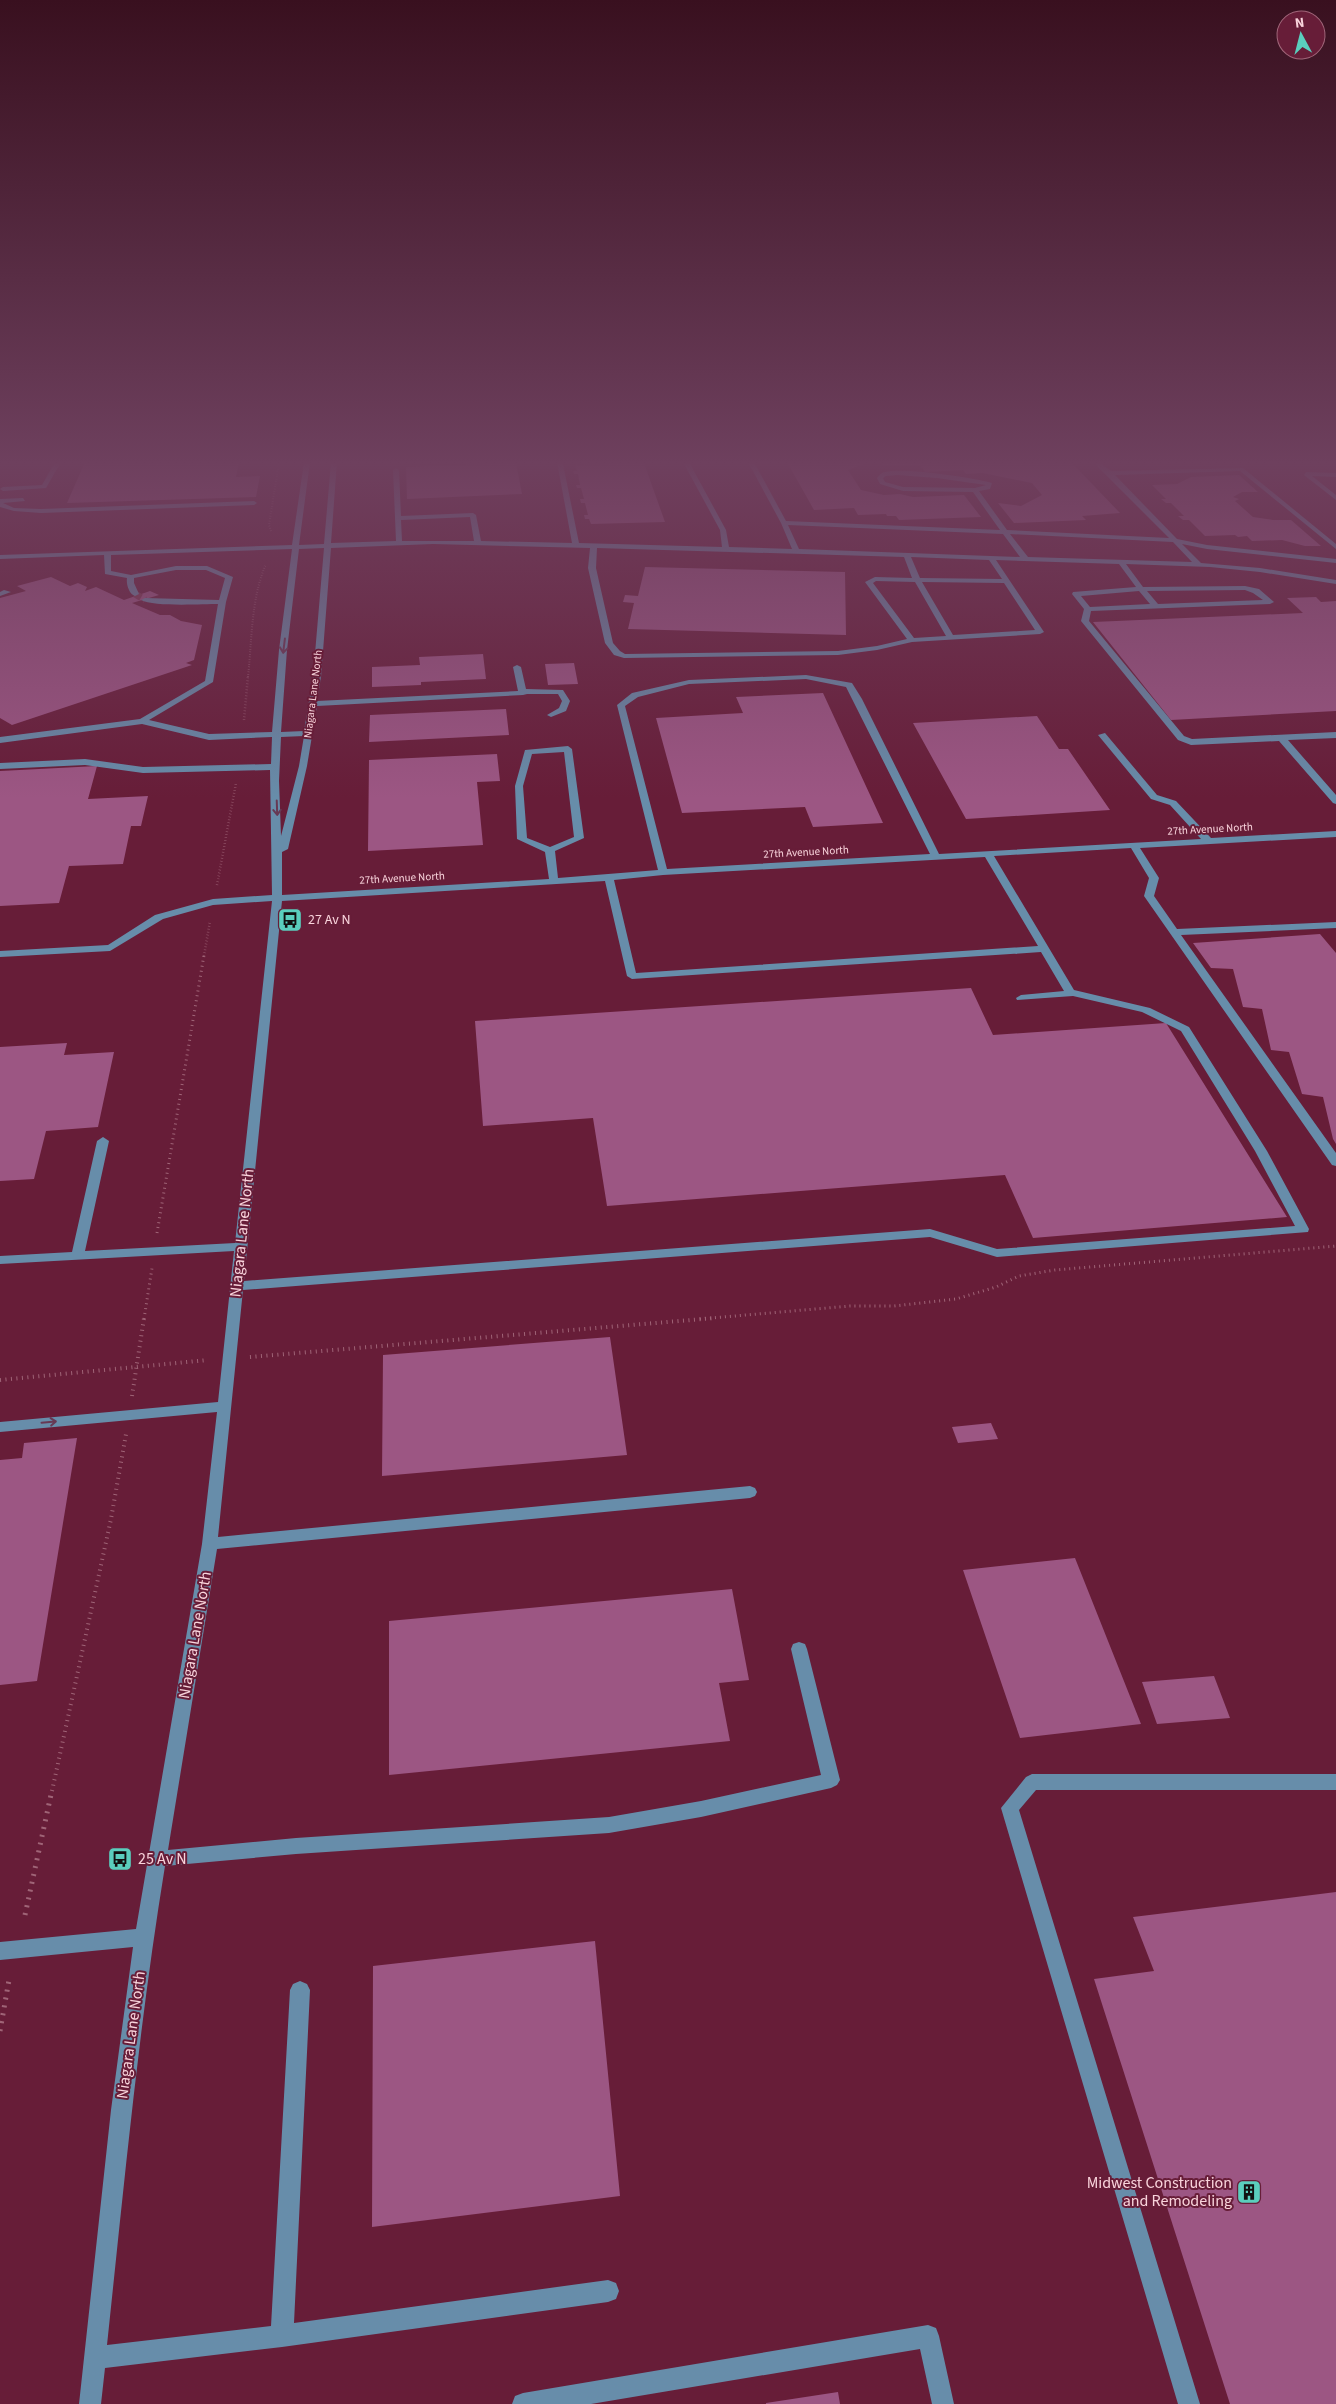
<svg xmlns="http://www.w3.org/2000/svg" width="1336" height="2404" font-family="'Source Sans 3',sans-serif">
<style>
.building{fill:#9c5683}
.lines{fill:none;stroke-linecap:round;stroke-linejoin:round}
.minor-tunnel{stroke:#7d3851;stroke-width:7;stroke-dasharray:7 4;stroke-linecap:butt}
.path-far4{stroke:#9f6477;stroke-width:2;stroke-dasharray:0.5 2;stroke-linecap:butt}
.path-far3{stroke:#9f6477;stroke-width:2.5;stroke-dasharray:0.5 2.5;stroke-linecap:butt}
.path-far2{stroke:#9f6477;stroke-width:3;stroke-dasharray:1 4;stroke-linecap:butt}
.path-far1{stroke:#9f6477;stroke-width:4;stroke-dasharray:1 4.5;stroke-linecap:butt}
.path{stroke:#9f6477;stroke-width:5;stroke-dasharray:2 6;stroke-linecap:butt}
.minor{fill:#678daa;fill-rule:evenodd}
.oneway{stroke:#673954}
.labels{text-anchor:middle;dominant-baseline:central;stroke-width:4;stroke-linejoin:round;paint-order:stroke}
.far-street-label{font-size:11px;fill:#f9d4dc;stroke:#671d38}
.poi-label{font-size:14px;fill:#f9d4dc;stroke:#671d38;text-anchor:start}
.near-street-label{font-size:16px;fill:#f9d4dc;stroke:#671d38}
.near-poi-label{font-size:16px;fill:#f9d4dc;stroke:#671d38;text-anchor:start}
</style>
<rect width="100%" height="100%" fill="#671d38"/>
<!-- building -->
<path class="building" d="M85 462H239L236 477 260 476 256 497 67 503Z
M787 462H869L848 470 861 490 884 495 900 494 913 497 964 495 981 517 899 520 896 516H887L886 514 858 515 854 508 814 510Z
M879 462 1072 463 1120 513 1082 516 1086 520 1014 523 998 503 1021 506 1042 495 1032 483 983 473 966 474 963 470 925 472 921 466 882 465Z
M516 463 522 494 407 499 406 467Z
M644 463 665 522 591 524 589 519H585L584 515H588L585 503H581L580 499H584L581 488H577L576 485H580L578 474H574L573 471H577L575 465Z
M1239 475 1258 492H1242L1233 497 1239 499 1235 501 1253 517 1273 520H1291L1321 546H1305L1282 540 1252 541 1247 536 1238 537 1235 535 1205 536 1189 520H1183L1178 516H1184L1171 503H1166L1161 499H1166L1152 485 1177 484 1191 477Z
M645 567 845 572 846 635 628 629 634 603 623 602 625 595 638 596Z
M51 577 70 586 78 583 87 587 85 591 96 587 124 600 150 591 159 595 132 603 160 615H170L181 621 202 625 194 660 186 663 192 665 12 725 0 718V598L26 591 17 586Z
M1316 597 1321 602 1336 601V711L1171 720 1093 622 1303 613 1287 598Z
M483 654 486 679 421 682V685L372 687V667L420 665 419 657Z
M574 663 578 684 548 685 545 664Z
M823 693 883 823 813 827 805 807 682 813 656 718 743 713 736 697Z
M506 709 509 735 369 742 370 715Z
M1037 716 1059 749H1068L1110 810 966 819 913 723Z
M497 754 500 781 477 782 483 845 368 851 369 760Z
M97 766 88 799 148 796 141 826H131L123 864 69 866 59 903 0 906V771Z
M1320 934 1336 953V1144L1333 1139 1323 1097 1302 1094 1289 1052 1271 1050 1262 1009 1243 1007 1233 969 1211 968 1193 943Z
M971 988 993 1035 1166 1023 1287 1217 1033 1238 1005 1175 607 1206 593 1118 483 1126 475 1021Z
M67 1043 64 1055 114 1052 98 1127 46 1131 34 1179 0 1181V1047Z
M610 1337 627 1455 382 1476 383 1355Z
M991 1423 998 1439 958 1443 952 1427Z
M77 1438 37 1681 0 1685V1460L22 1458 24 1443Z
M1075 1558 1141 1724 1020 1738 963 1570Z
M732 1589 749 1680 719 1683 730 1741 389 1775V1621Z
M1214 1676 1230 1718 1157 1724 1142 1682Z
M1336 1892V2404H1230L1094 1979 1154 1971 1133 1917Z
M595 1941 620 2196 372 2227 373 1966Z
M838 2392 840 2404H766V2403Z"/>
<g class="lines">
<!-- minor-tunnel -->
<path class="minor-tunnel" d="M135 594 145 600"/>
<!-- path-far4 -->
<path class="path-far4" d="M271 531 269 525 279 462
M248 677C252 640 251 598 266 564"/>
<!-- path-far3 -->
<path class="path-far3" d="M244 720 248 676
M217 885 236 783
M204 956 210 921"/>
<!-- path-far2 -->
<path class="path-far2" d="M157 1233 204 955
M144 1319 152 1268
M700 1319 850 1306H894L956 1299 996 1287 1019 1276 1055 1270 1336 1246"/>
<!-- path-far1 -->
<path class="path-far1" d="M250 1357 715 1318
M0 1380 208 1360
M132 1396 144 1318
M52 1791 111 1519 126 1434"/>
<!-- path -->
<path class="path" d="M25 1915 52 1790
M0 2031 9 1980"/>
<!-- minor -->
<path class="minor" d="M55 462H61L46 488 3 491 0 489 3 487 42 485Z
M304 462H310L299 545 324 544 331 462H337L331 543 396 541 393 470 396 468 399 470 401 516 473 513 476 515 481 541 572 543 557 462H589L586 464H563L579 543 722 547 720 530 683 462H689L726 530 729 547 792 549 781 523 748 462H754L786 521 1000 530 973 492 903 491 880 484 877 478C878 477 881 473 882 473 898 466 973 478 992 483L990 489 979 491 1007 530 1169 538 1093 462H1099L1111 471 1243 468 1336 544V549L1240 471 1115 475 1177 539 1207 545 1336 559V563L1207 549 1182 544 1201 563 1260 568 1336 580V584L1260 572 1210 567 1126 564 1143 587 1245 586 1259 589 1274 602 1270 604 1091 611 1089 621 1184 736 1192 739 1336 732V738L1288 740 1336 795V804L1333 803 1279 741 1191 745 1178 740 1081 621 1084 609 1072 594 1073 592 1136 587 1119 564 996 560 1044 632 1040 634 912 642 877 650 838 655 624 658 614 655 605 643 588 568 590 548 433 544 331 548 321 677 317 701 518 691 513 667 517 665 521 667 526 689 563 690 570 701 566 711 551 717 547 715 559 708 562 701 558 694H527L523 695 317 706 307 766 288 849 282 852V895L549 879 545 852 517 839 515 786 525 750 568 746 572 749 584 838 555 851 558 878 658 870 617 705 632 693 689 680 806 675 852 683 862 699 939 854 1201 839 1170 805 1151 799 1098 735 1105 733 1157 795 1176 801 1211 838 1336 831V837L1140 848 1159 878 1154 896 1177 929 1336 922V928L1181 935 1336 1153V1166L1332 1165 1144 896 1149 878 1131 848 994 856 1074 990 1150 1008 1189 1027 1267 1151 1309 1229 1308 1232 997 1257 930 1237 243 1290 218 1537 750 1486 755 1488 757 1492 755 1496 750 1498 217 1549 168 1850 296 1838 609 1817 701 1801 821 1775 791 1649 793 1644 799 1642 805 1644 807 1649 840 1780 837 1785 831 1788 701 1817 609 1833 296 1854 165 1866C139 2025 124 2185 107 2345L271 2326 290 1990 293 1984 300 1981 307 1984 310 1990 294 2323 608 2280 616 2283 619 2291 616 2299 608 2302 282 2347 105 2368 101 2404H79L111 2110 133 1947 0 1960V1942L136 1929 202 1544 217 1412 0 1432V1422L218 1402 234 1251 0 1264V1256L72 1252 97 1141 103 1137 109 1141 85 1251 235 1243 272 901 213 905 163 919 110 951 0 957V951L108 945 155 915 213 899 272 895 270 770 143 773 85 765 0 769V763L85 759 143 767 271 764 272 737 209 740 142 724 0 743V737L140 719 205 681 218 604C202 604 153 607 141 600L145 598 219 600 225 578 206 570H176L134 578V583L139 594 135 596C129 594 126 584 127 578L105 574 104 555 0 559V555L292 545ZM897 475 937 478 986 485 975 488 903 487 885 482 883 478 886 476ZM470 517 474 541H402L401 520ZM788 525 1003 534 1020 557 799 549ZM1010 534 1173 542 1192 562 1028 557ZM324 548 313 677 304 731 281 732 287 650 299 549ZM597 548 904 557 912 578 875 577 865 582 907 639 877 646 838 651 625 654 620 651 613 643 596 568ZM292 549 279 650 272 732 209 734 149 720 213 682 226 602 233 577 207 566H176L131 575 111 571V555ZM911 557 989 560 1002 579 920 578ZM876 581 915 582 946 636 914 638 873 583ZM922 582 1004 583 1035 630 953 635ZM1245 590 1253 593 1263 600 1158 604 1147 591ZM1139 591 1150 604 1090 607 1081 596ZM806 679 846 687 930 854 667 869 625 706 638 697 689 684ZM304 736 299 766 281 836 279 781 281 737ZM564 752 574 837 550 847 527 838 523 786 532 754ZM985 857 1038 946 636 973 614 880 663 875ZM605 881 627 976 632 979 1041 952 1064 991 1021 995 1016 998 1017 1000 1073 996 1142 1012 1181 1031 1255 1151 1295 1226 997 1249 930 1229 244 1281 282 901Z
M1306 472 1336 473V477L1312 476 1336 495V500L1304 475Z
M23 498 25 501 3 503 14 508 41 509 254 501 257 503 254 505 41 513 14 511 0 507V499Z
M4 590 11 592 0 596V592Z
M1032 1774H1336V1790H1036L1019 1810 1200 2404H1178L1001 1808 1026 1777Z
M928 2325 936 2328 939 2336 954 2404H932L920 2349 591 2404H512L515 2396 523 2393Z"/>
</g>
<!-- one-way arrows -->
<defs><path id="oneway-shaft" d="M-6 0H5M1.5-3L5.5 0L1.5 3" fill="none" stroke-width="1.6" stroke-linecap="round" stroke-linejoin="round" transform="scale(1.25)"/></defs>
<g class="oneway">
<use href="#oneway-shaft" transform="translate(284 646) rotate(97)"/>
<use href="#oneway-shaft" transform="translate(277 808) rotate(88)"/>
<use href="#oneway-shaft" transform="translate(49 1422) rotate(-5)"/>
</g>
<!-- sky -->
<linearGradient id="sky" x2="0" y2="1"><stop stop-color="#39101f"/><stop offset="0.58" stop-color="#6e405e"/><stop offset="1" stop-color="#6e405e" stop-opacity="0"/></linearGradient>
<rect width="1336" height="798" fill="url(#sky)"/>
<!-- icons -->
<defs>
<symbol id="bus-square" viewBox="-11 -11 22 22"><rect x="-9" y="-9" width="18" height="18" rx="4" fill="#5acebd" stroke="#671d38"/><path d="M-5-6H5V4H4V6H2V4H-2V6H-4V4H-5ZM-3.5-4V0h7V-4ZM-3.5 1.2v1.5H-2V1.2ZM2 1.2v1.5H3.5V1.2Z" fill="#111"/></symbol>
<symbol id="building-square" viewBox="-11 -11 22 22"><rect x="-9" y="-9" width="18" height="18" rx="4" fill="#5acebd" stroke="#671d38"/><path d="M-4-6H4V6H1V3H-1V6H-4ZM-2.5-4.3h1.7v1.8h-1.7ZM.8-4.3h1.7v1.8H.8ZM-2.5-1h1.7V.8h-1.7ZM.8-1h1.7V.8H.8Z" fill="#111"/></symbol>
</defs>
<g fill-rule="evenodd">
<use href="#bus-square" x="276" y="906" width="28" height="28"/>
<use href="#bus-square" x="106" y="1845" width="28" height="28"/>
<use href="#building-square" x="1235" y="2178" width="28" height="28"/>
</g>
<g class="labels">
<!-- far-street labels -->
<g class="far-street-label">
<text transform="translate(313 694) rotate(-83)">Niagara Lane North</text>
<text transform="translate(1210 829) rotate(-3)">27th Avenue North</text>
<text transform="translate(806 852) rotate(-3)">27th Avenue North</text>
<text transform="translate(402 878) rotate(-3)">27th Avenue North</text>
</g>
<!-- poi labels -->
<g class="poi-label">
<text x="308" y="920">27 Av N</text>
</g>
<!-- near-street labels -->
<g class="near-street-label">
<text transform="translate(242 1233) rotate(-84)">Niagara Lane North</text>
<text transform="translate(195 1635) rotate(-80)">Niagara Lane North</text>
<text transform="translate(131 2035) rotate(-82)">Niagara Lane North</text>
</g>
<!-- near-poi labels -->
<g class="near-poi-label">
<text x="138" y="1859">25 Av N</text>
<text x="1232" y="2183" text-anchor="end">Midwest Construction<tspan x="1232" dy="18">and Remodeling</tspan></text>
</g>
</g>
<!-- north arrow -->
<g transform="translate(1301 35) rotate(353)"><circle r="24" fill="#671d38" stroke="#a1667a"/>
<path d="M0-4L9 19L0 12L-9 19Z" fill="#5acebd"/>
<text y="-8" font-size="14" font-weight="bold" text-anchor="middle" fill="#f9d4dc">N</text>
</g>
</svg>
